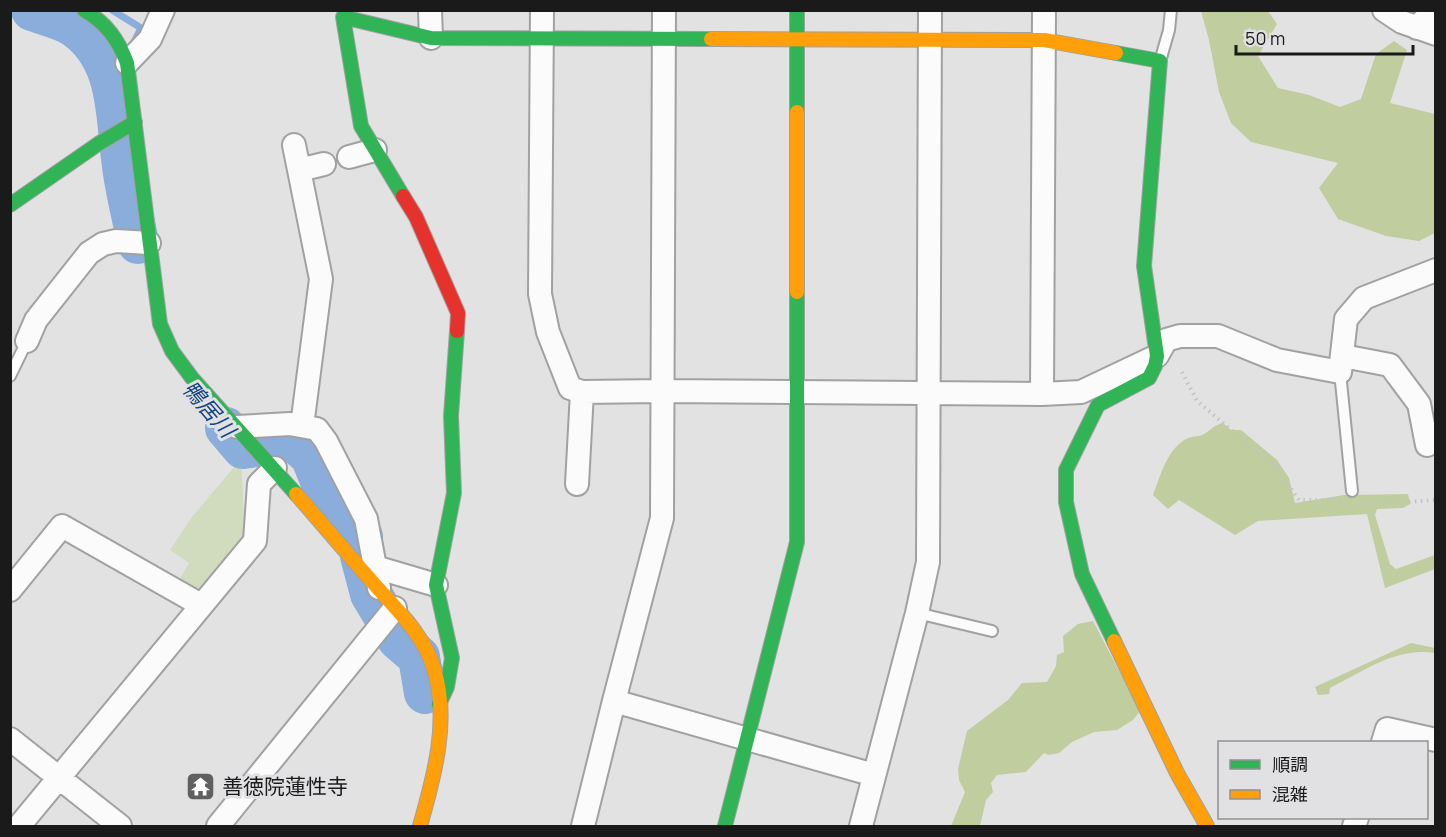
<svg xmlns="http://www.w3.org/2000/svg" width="1446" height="837" font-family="Manrope,'Noto Sans JP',sans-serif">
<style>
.green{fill:#d1dbbe}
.forest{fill:#bfcd9f}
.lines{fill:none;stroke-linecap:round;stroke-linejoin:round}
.stream{stroke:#8aaddb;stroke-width:7}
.river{stroke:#8aaddb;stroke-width:42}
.lane-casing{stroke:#a1a1a2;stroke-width:14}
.street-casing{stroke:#a1a1a2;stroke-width:26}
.fast-casing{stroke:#a1a1a2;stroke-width:16}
.slow-casing{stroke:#a1a1a2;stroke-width:16}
.jam-casing{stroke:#a1a1a2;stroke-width:16}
.path{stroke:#c3c3c4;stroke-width:4;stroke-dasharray:1.5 4.5;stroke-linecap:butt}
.lane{stroke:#fbfbfb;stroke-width:10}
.street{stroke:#fbfbfb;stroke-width:22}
.fast{stroke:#30b455;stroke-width:14}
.slow{stroke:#ff9f0a;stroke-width:14}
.jam{stroke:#e5322d;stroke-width:14}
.labels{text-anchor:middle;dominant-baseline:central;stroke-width:6;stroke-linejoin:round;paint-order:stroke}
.poi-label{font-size:21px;fill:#1a1a1b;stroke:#e1e1e4;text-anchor:start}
.water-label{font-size:22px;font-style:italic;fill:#134380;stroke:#e1e1e4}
</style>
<rect width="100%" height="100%" fill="#e2e2e3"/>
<!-- green -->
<path class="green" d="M241 459 245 534 198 591 178 582 189 563 170 550 192 517Z"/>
<!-- forest -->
<path class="forest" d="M1201 11H1268L1277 24 1258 56 1278 88 1309 95 1340 107 1361 99 1376 54 1394 41 1407 50 1390 103 1435 114V233L1419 241 1386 236 1338 219 1319 188 1338 163 1251 142 1231 123 1219 92 1209 40Z
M1223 423 1231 430H1241L1277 460 1289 478 1295 503 1344 495 1408 494 1410 504 1403 508 1377 509 1375 515 1390 564 1396 569 1435 555V569L1385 588 1367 514 1258 521 1235 535 1179 500 1168 509 1153 495C1161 475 1167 448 1188 438 1193 436 1198 437 1202 435 1211 431 1213 425 1223 423Z
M1093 621 1140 711 1133 720 1117 730 1094 732 1072 742 1059 753 1049 755 1044 753 1026 772 997 775 991 783 993 792 986 800 980 826H951L965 792 959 780 958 769 967 731 1008 700 1022 683 1047 682 1056 666 1057 655 1064 652 1063 636 1078 624Z
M1411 643 1435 648V653C1396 647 1364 671 1330 688L1329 694 1318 695 1315 687Z"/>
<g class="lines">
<!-- stream -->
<path class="stream" d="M112 10 141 28 133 44"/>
<!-- river -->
<path class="river" d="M32 10C45 15 64 19 75 27 121 59 116 117 123 166 126 191 133 217 138 243
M226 428 243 448 293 440 311 456 330 503 362 537 361 556 371 594 398 639 419 657 425 693"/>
<defs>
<path id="lane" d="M1161 58 1169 30 1171 10
M1340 372 1352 491
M10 376 27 341
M917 613 992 631"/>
<path id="street" d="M430 10 431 38
M542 10 540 294 548 332 570 388 582 392 662 391 1042 394 1081 392 1157 356 1166 340 1180 336H1218L1277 360 1340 372 1346 319 1364 298 1436 270
M1384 10 1402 22 1436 34
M1417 28 1433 10
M127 63 150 39 163 10
M294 145 321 279 302 426
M349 157 375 150
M299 170 324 164
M27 341 36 320 89 253 103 244 116 241 149 243
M1343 356 1390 365 1419 404 1427 445
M1042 394 1044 10
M237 427 290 424 317 429 326 441 366 519 379 588
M577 484 582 392
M375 567 436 585
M10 590 62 526 201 605
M614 701 874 775
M10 739 120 826
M1383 742 1387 729 1436 740
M19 826 255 541 259 484 275 468
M218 826 395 608
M583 826 614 701 662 518 664 10
M861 826 917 613 928 562 930 10
M1354 826 1357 818"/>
<path id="fast" d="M84 10C106 23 118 39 127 63L160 324 172 351 192 378 296 494
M797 10V112
M403 196 361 126 343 17 431 38 711 39
M10 205 98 144 135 122
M1114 641 1082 574 1066 502V470L1098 405 1149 378 1155 366 1157 356 1144 266 1160 61 1116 53
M439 704 447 687 452 658 436 585 454 493 451 416 457 331
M725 826 797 542V292"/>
<path id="slow" d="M711 39 1044 40 1116 53
M797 112V292
M296 494C320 521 343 549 368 577 391 604 424 633 434 669 450 720 434 777 420 826
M1114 641 1177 773 1207 826"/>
<path id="jam" d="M403 196 416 217 458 313 457 331"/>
</defs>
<!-- lane casing -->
<use href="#lane" class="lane-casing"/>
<!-- street casing -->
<use href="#street" class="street-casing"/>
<!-- fast casing -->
<use href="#fast" class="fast-casing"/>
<!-- slow casing -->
<use href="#slow" class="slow-casing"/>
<!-- jam casing -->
<use href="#jam" class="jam-casing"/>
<!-- path -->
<path class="path" d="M1182 372 1197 401 1274 466 1299 500H1334L1340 504
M1361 505 1436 500"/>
<!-- lane -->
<use href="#lane" class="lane"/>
<!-- street -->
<use href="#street" class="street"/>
<!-- fast -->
<use href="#fast" class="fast"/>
<!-- slow -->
<use href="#slow" class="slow"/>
<!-- jam -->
<use href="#jam" class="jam"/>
</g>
<!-- icons -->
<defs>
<symbol id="temple-square" viewBox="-11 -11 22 22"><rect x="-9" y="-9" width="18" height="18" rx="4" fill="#606061" stroke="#e1e1e4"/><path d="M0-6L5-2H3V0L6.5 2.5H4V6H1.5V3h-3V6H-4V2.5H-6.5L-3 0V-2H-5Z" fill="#fff"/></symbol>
</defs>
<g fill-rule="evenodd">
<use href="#temple-square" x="184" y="770" width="33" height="33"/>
</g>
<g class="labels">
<!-- poi labels -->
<g class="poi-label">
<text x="222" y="786">善徳院蓮性寺</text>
</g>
<!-- water labels -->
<g class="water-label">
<text transform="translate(209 409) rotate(49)">鴨居川</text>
</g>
</g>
<!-- border -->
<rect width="1446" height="837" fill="none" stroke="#1a1a1b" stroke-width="24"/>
<!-- legend -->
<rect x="1218" y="741" width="210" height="78" fill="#e1e1e4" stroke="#919194" stroke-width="1.5"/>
<rect x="1230" y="760" width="30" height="9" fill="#30b455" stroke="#919194" stroke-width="1.5"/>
<text x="1272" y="771" font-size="18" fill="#1a1a1b">順調</text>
<rect x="1230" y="790" width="30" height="9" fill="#ff9f0a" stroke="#919194" stroke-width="1.5"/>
<text x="1272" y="801" font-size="18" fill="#1a1a1b">混雑</text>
<!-- scale -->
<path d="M1236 45v9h177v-9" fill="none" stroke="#1a1a1b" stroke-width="3"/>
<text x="1245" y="45" font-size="18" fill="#1a1a1b" stroke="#e1e1e4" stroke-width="4.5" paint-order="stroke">50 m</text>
</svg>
